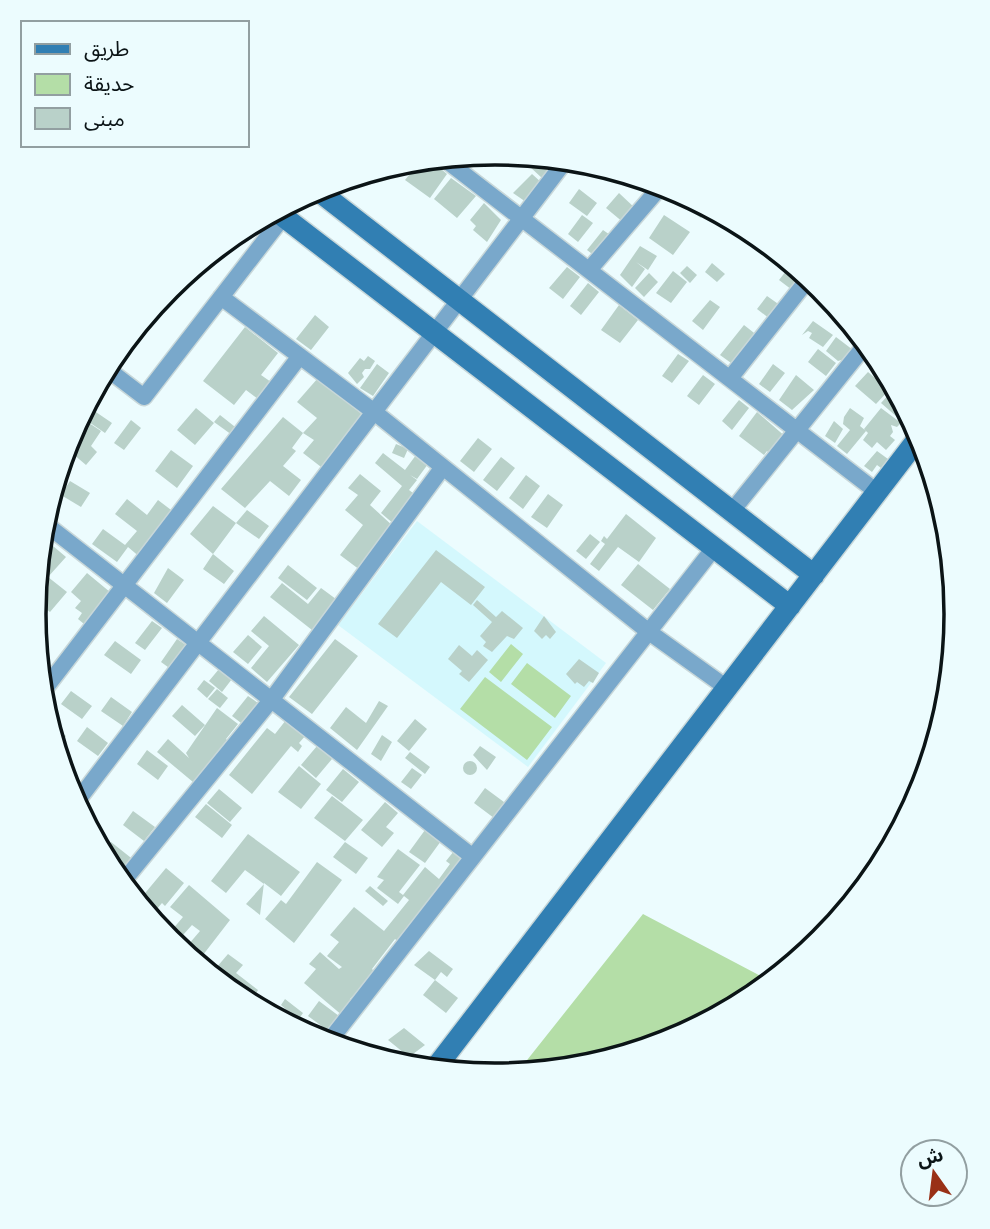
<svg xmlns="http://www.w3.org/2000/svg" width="990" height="1229" font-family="Montserrat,'Noto Sans Arabic',sans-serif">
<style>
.built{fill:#d4f8fd}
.green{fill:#b4dea7}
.building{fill:#b9d1c9}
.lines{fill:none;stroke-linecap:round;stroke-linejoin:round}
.street-casing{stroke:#c8d7d9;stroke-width:19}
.secondary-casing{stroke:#c8d7d9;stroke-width:24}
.street{stroke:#79a8cb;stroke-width:16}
.secondary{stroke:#317fb3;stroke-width:21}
.rim{fill:none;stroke:#0b1416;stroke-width:3.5}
</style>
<rect width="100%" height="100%" fill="#ecfcfe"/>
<!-- built -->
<path class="built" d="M417 521 606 663 528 767 338 625Z"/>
<!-- green -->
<path class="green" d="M511 644 523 654 501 682 489 672Z
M527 663 571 696 555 718 511 684Z
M485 677 552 727 527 760 460 709Z
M643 914 772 982C720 1024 651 1052 586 1067 563 1072 539 1072 516 1074Z"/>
<!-- building -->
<path class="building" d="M536 157 553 167 543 179 529 166Z
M429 159 447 174 430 198 405 180 421 160Z
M532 174 542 183 526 202 513 193Z
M451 178 476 196 457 218 434 199Z
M579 189 597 203 587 216 569 203Z
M619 193 636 209 624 223 606 208Z
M681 193 709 208 701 218 674 200Z
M484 203 501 220 487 242 473 230 476 226 470 220Z
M582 215 593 223 578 242 568 234Z
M664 215 690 232 673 255 649 238Z
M603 230 613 237 596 257 587 250Z
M765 241 783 257 776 266 757 251Z
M640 246 657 256 648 270 636 262 645 269 632 287 620 275Z
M712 263 725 274 717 282 705 272Z
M687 266 697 275 690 283 680 273Z
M790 266 808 281 796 293 779 280Z
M567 267 580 277 563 299 549 288Z
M673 271 687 282 671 303 656 293Z
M649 273 658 282 644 297 635 288Z
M588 283 599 292 581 315 570 306Z
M767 296 791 313 779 326 757 309Z
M710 300 720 307 703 330 692 321Z
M619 305 638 320 620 343 601 330Z
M315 315 329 327 311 350 296 339Z
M813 321 833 335 823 347 809 338 812 333 808 331 802 335Z
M744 325 763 340 738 368 720 355Z
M245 327 278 353 261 375 271 382 258 399 246 390 234 405 203 381Z
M836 337 853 350 845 359 838 361 826 351Z
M818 349 836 363 826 376 808 362Z
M678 354 689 361 672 383 662 376Z
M368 356 375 361 370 369H365L362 373 364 377 357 384 348 373 360 358 364 361Z
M377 364 389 373 373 396 360 388Z
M773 364 785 373 770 392 759 384Z
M868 372 889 390 876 404 855 386Z
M703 375 715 384 699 405 687 396Z
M796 375 814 390 792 410 779 400Z
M318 378 364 416 325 470 303 453 314 440 303 433 317 418 297 402Z
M891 392 905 407 897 417 881 403Z
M739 400 749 408 732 430 722 421Z
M90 408 112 423 105 433 83 418Z
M196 408 214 423 195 445 177 430Z
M850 408 864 418 860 426 866 431 847 454 837 446 850 430 843 424 844 417Z
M881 408 901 423 897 427 891 425 893 432 890 436 895 440 886 450 877 442 872 448 863 440 868 433 864 429Z
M757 412 787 438 772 456 767 451 764 455 739 436Z
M220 415 244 434 239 440 214 422Z
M80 417 101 431 91 446 97 452 86 465 66 448 78 435 72 431Z
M283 417 303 433 292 448 296 451 283 466 301 480 289 496 270 481 245 508 221 489Z
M131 420 141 428 124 450 114 443Z
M834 421 843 429 835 443 825 436Z
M478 438 492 449 474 472 460 461Z
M396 444 408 449 404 458 392 453Z
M171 450 193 466 177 488 155 471Z
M877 451 888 459 881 468 877 465 872 472 864 466Z
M383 453 405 470 416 455 428 464 417 479 410 475 417 480 409 490 417 496 395 525 381 513 402 486 375 463Z
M501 457 515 468 497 491 483 480Z
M58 471 67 478 59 490 54 486Z
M360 474 381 491 370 505 394 527 360 570 340 555 363 525 345 510 358 495 348 488Z
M526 475 540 486 523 509 509 498Z
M70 481 90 493 81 507 61 495Z
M548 494 563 505 547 528 531 517Z
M127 499 147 515 158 500 179 516 148 564 128 547 117 562 92 544 103 529 125 545 137 531 115 514Z
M213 506 236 523 213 554 190 534Z
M247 510 269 526 259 539 236 523Z
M626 514 656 538 639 562 618 547 599 571 590 564 605 544 601 541 604 536 607 539Z
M590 534 600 542 586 559 576 551Z
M53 546 66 557 48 577 67 592 50 612 35 600V594L48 577 38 569V564Z
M436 550 485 587 471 605 441 582 397 638 378 624Z
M213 554 234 571 224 584 203 569Z
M638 564 670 589 653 610 621 585Z
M288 565 317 588 307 600 278 578Z
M168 568 184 580 167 603 154 593Z
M87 573 116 597 96 634 78 619 82 613 75 608 81 601 71 592Z
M282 583 308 604 321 588 340 602 321 633 314 627 312 630 270 597Z
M477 600 496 617 502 611 523 628 514 639 507 636 492 652 483 646 486 642 480 636 492 622 473 605Z
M264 616 299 645 267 682 251 668 269 646 251 631Z
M544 616 556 632 550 639 546 635 542 639 534 631Z
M152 621 162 628 145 650 135 643Z
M248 635 262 647 248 664 233 652Z
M177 639 189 647 172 670 161 662Z
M335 639 358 656 312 714 289 697Z
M115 641 141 660 131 674 104 655Z
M459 645 472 656 477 650 488 660 469 682 459 674 462 671 448 659Z
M579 659 599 673 593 683 589 681 584 687 577 682 575 684 566 674Z
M219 669 232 679 222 692 209 681Z
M204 680 215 688 207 698 197 689Z
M217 689 228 698 220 708 208 699Z
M71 691 92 706 82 719 61 704Z
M248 696 261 705 245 726 232 716Z
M111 697 132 712 123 726 101 711Z
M379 701 388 706 357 750 330 728 346 707 366 723Z
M182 705 205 725 195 736 172 716Z
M217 708 238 724 226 739 233 746 199 787 157 752 168 739 189 758 186 753Z
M415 719 427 729 409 751 397 741Z
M286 720 306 735 299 743 302 746 298 752 291 746 252 794 229 775 267 728 275 734Z
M48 723 66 736 56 750 52 737Z
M87 727 108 743 98 756 77 741Z
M382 735 392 742 381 761 371 754Z
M317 746 332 759 316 778 301 765Z
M480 746 496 757 487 770 473 755Z
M147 750 168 766 158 780 137 764Z
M410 752 430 767 425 774 405 758Z
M463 768a7 7 0 1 1 14 0a7 7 0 1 1-14 0Z
M299 766 321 784 301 809 278 792Z
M412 768 422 775 411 789 401 782Z
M343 769 359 782 342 802 326 790Z
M485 788 508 805 498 821 474 803Z
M219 789 242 808 230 822 207 803Z
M332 796 363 820 345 841 314 818Z
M385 802 398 813 386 827 394 833 382 847 361 830Z
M206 804 232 825 222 838 195 817Z
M133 811 155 827 144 841 123 825Z
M425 830 441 841 425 863 409 852Z
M248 834 300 872 281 896 264 883 260 915 246 904 264 884 245 870 226 893 211 881Z
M111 842 135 861 125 873 102 854Z
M345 842 368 858 356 874 333 857Z
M398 849 420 865 399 892 403 895 425 867 439 879 450 864 446 861 454 851 466 860 402 944 395 939 372 969 376 973 350 999 354 1002 343 1016 304 983 316 969 309 964 320 952 339 969 342 967 327 956 339 942 330 935 354 907 384 931 409 900 404 896 398 904 377 888 384 880 377 877Z
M317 862 342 880 294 943 265 919 281 900 286 904Z
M166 868 184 883 165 906 162 903 156 910 141 898Z
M189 885 230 920 196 964 182 952 200 931 192 925 174 945 166 937 183 917 170 907Z
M370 886 388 901 383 906 365 891Z
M429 951 453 969 447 977 441 972 435 980 414 965Z
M228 954 243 965 236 973 258 990 250 1005 229 990 235 983 231 980 225 987 210 975Z
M435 980 458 998 446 1013 423 995Z
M285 999 303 1013 298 1020 281 1005Z
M319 1001 339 1016 327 1030 308 1016Z
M404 1028 425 1045 409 1057 388 1040Z"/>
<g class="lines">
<defs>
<path id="street" d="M443 158 877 492
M589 270 662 185
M221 297 373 411 649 632 727 688
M106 368 144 397 283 217
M731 377 809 278
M732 511 867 343
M43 522 473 857
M41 694 300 356
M75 804 566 160
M121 884 272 699 443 467
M327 1044 714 548"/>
<path id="secondary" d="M316 189 814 575
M276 211 790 606
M434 1070 920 436"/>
</defs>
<!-- street casing -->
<use href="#street" class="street-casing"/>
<!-- secondary casing -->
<use href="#secondary" class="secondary-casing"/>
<!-- street -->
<use href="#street" class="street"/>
<!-- secondary -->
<use href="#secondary" class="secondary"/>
</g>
<!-- crop -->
<path d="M0 0H990V1229H0ZM46 614a449 449 0 1 1 898 0a449 449 0 1 1-898 0Z" fill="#ecfcfe" fill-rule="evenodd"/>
<path class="rim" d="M46 614a449 449 0 1 1 898 0a449 449 0 1 1-898 0Z"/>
<!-- legend -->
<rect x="21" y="21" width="228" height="126" fill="#ecfcfe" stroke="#929fa1" stroke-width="2"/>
<rect x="35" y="44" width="35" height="10" fill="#317fb3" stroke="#929fa1" stroke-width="2"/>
<text x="84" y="56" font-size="21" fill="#0b1416">طريق</text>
<rect x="35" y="74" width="35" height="21" fill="#b4dea7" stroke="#929fa1" stroke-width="2"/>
<text x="84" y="91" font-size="21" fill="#0b1416">حديقة</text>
<rect x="35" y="108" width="35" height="21" fill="#b9d1c9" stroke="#929fa1" stroke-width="2"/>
<text x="84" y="126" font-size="21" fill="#0b1416">مبنى</text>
<!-- north arrow -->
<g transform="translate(934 1173) rotate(346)"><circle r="33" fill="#ecfcfe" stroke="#929fa1" stroke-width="2"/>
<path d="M0-5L12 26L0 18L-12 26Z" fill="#993117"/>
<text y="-10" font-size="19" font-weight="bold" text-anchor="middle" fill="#0b1416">ش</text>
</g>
</svg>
